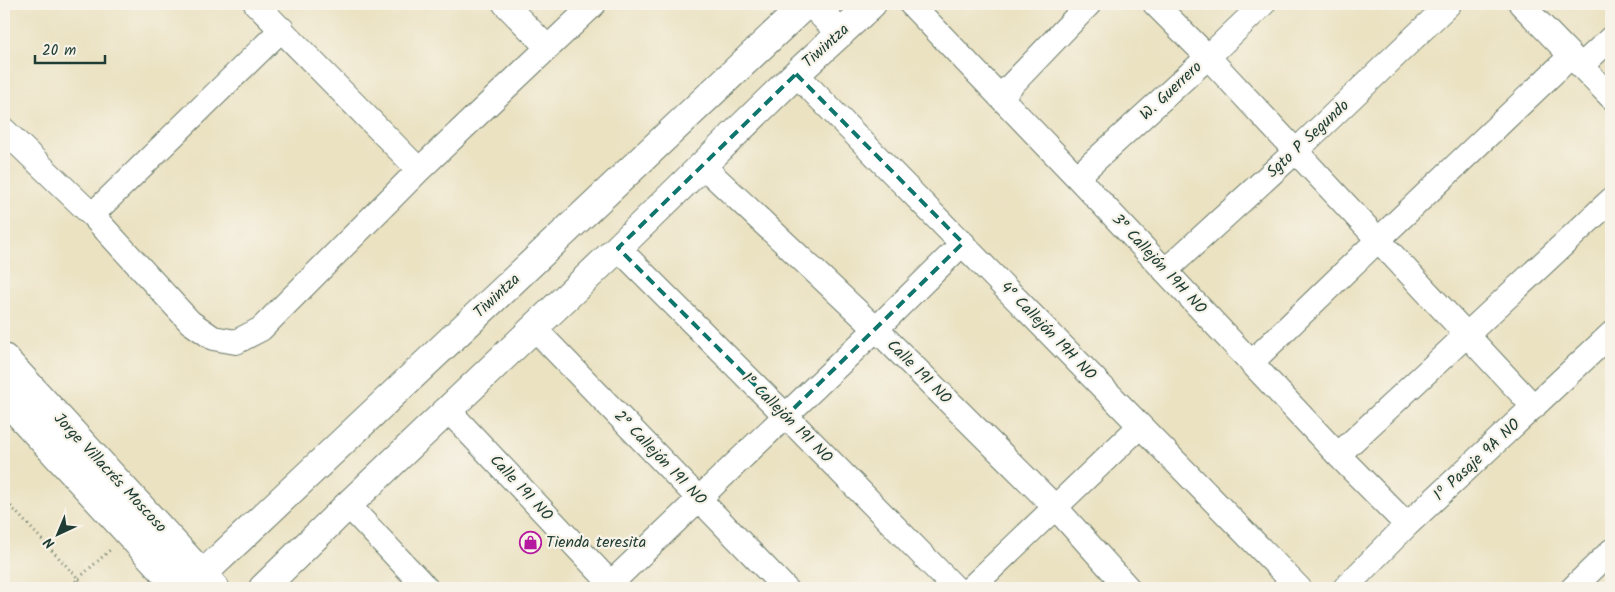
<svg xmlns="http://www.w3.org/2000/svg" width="1615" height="592" font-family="Kalam,sans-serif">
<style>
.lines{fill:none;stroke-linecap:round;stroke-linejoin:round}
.minor-casing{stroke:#676;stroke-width:26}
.tertiary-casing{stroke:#676;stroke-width:30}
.path{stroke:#676;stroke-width:3;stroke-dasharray:1 4;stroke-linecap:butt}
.minor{stroke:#fff;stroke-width:24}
.tertiary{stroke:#fff;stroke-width:28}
.marked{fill:none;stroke:#0f766e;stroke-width:4;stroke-dasharray:10 6;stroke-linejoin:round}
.labels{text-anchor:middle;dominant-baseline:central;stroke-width:4.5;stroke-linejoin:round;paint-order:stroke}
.street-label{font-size:16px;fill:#1f3d34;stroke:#f7f3e8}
.poi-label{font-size:16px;fill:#1f3d34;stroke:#f7f3e8;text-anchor:start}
</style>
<rect width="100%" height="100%" fill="#f7f3e8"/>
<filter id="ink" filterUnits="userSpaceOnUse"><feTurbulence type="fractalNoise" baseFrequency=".02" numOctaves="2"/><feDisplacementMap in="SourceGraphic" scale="10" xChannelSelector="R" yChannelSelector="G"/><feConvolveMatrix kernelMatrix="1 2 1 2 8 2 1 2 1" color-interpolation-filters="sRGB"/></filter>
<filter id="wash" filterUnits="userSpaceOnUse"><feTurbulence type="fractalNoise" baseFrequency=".0096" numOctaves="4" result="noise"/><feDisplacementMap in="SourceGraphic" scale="20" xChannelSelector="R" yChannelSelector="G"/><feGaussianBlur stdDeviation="1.12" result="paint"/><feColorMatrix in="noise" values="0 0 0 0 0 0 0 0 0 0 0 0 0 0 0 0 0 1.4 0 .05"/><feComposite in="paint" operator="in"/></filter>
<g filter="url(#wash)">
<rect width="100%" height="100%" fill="#ebe2c2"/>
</g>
<g filter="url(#ink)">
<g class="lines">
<defs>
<path id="minor" d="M256 4 419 170
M505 4 548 48
M911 4 1077 177 1338 455 1407 525
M1155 4 1208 57 1534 407
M1521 4 1611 97
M1581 66 1611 38
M796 74 1299 588
M1000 97 1089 4
M4 130 92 215 190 322 213 338 236 342 261 329 419 170 594 4
M702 165 876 329 1056 508 1128 588
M1077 177 1208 57 1263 4
M92 215 282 29
M618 248 786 416 955 588
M1165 271 1296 151 1449 4
M535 329 785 588
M1251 363 1379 239 1571 56
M448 410 615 588
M1338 455 1611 200
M348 505 426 588
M606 588 876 329 963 243
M971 588 1140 426
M1345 588 1407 525 1611 334
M1573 588 1611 551"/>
<path id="tertiary" d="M812 4 841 33
M4 358 215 588
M4 398 179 588
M188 588 806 4
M263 588 348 505 618 248 796 74 872 4"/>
</defs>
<!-- minor casing -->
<use href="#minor" class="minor-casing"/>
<!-- tertiary casing -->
<use href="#tertiary" class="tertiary-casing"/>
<!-- path -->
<path class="path" d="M4 499 87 588
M68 588 110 550"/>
<!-- minor -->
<use href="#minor" class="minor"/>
<!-- tertiary -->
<use href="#tertiary" class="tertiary"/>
</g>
</g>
<!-- marked area -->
<path class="marked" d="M796 74 963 243 786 416 618 248Z"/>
<!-- icons -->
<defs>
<symbol id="shop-ring" viewBox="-11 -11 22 22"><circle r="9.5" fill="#f7f3e8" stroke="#b5179e" stroke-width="1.5"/><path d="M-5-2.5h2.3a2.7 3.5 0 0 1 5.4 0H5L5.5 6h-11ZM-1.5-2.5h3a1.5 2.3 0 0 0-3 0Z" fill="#b5179e"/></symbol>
</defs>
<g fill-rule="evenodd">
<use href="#shop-ring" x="518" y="530" width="25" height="25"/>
</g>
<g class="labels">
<!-- street labels -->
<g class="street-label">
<text transform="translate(826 46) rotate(-42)">Tiwintza</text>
<text transform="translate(1171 91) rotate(-43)">W. Guerrero</text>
<text transform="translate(1308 139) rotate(-43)">Sgto P Segundo</text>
<text transform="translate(1159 264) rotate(47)">3° Callejón 19H NO</text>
<text transform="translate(497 296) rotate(-43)">Tiwintza</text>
<text transform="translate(1048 331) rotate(46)">4° Callejón 19H NO</text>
<text transform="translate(919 372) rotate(45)">Calle 19I NO</text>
<text transform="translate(787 418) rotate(45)">1° Callejón 19I NO</text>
<text transform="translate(660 458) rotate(46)">2° Callejón 19I NO</text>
<text transform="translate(1477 460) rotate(-43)">1º Pasaje 9A NO</text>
<text transform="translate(110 473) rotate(47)">Jorge Villacrés Moscoso</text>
<text transform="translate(521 488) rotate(47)">Calle 19I NO</text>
</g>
<!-- poi labels -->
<g class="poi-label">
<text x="546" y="542">Tienda teresita</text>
</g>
</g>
<!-- margin -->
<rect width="1615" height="592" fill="none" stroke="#f7f3e8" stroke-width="20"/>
<!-- north arrow -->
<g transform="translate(58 534) rotate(224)" stroke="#f7f3e8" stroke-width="4" paint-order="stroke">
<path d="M0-4L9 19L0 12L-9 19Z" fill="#1f3d34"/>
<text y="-8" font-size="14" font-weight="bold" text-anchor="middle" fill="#1f3d34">N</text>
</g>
<!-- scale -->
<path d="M35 55v8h70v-8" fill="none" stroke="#1f3d34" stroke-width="2.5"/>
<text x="42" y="55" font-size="15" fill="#1f3d34" stroke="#f7f3e8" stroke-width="4" paint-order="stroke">20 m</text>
</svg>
